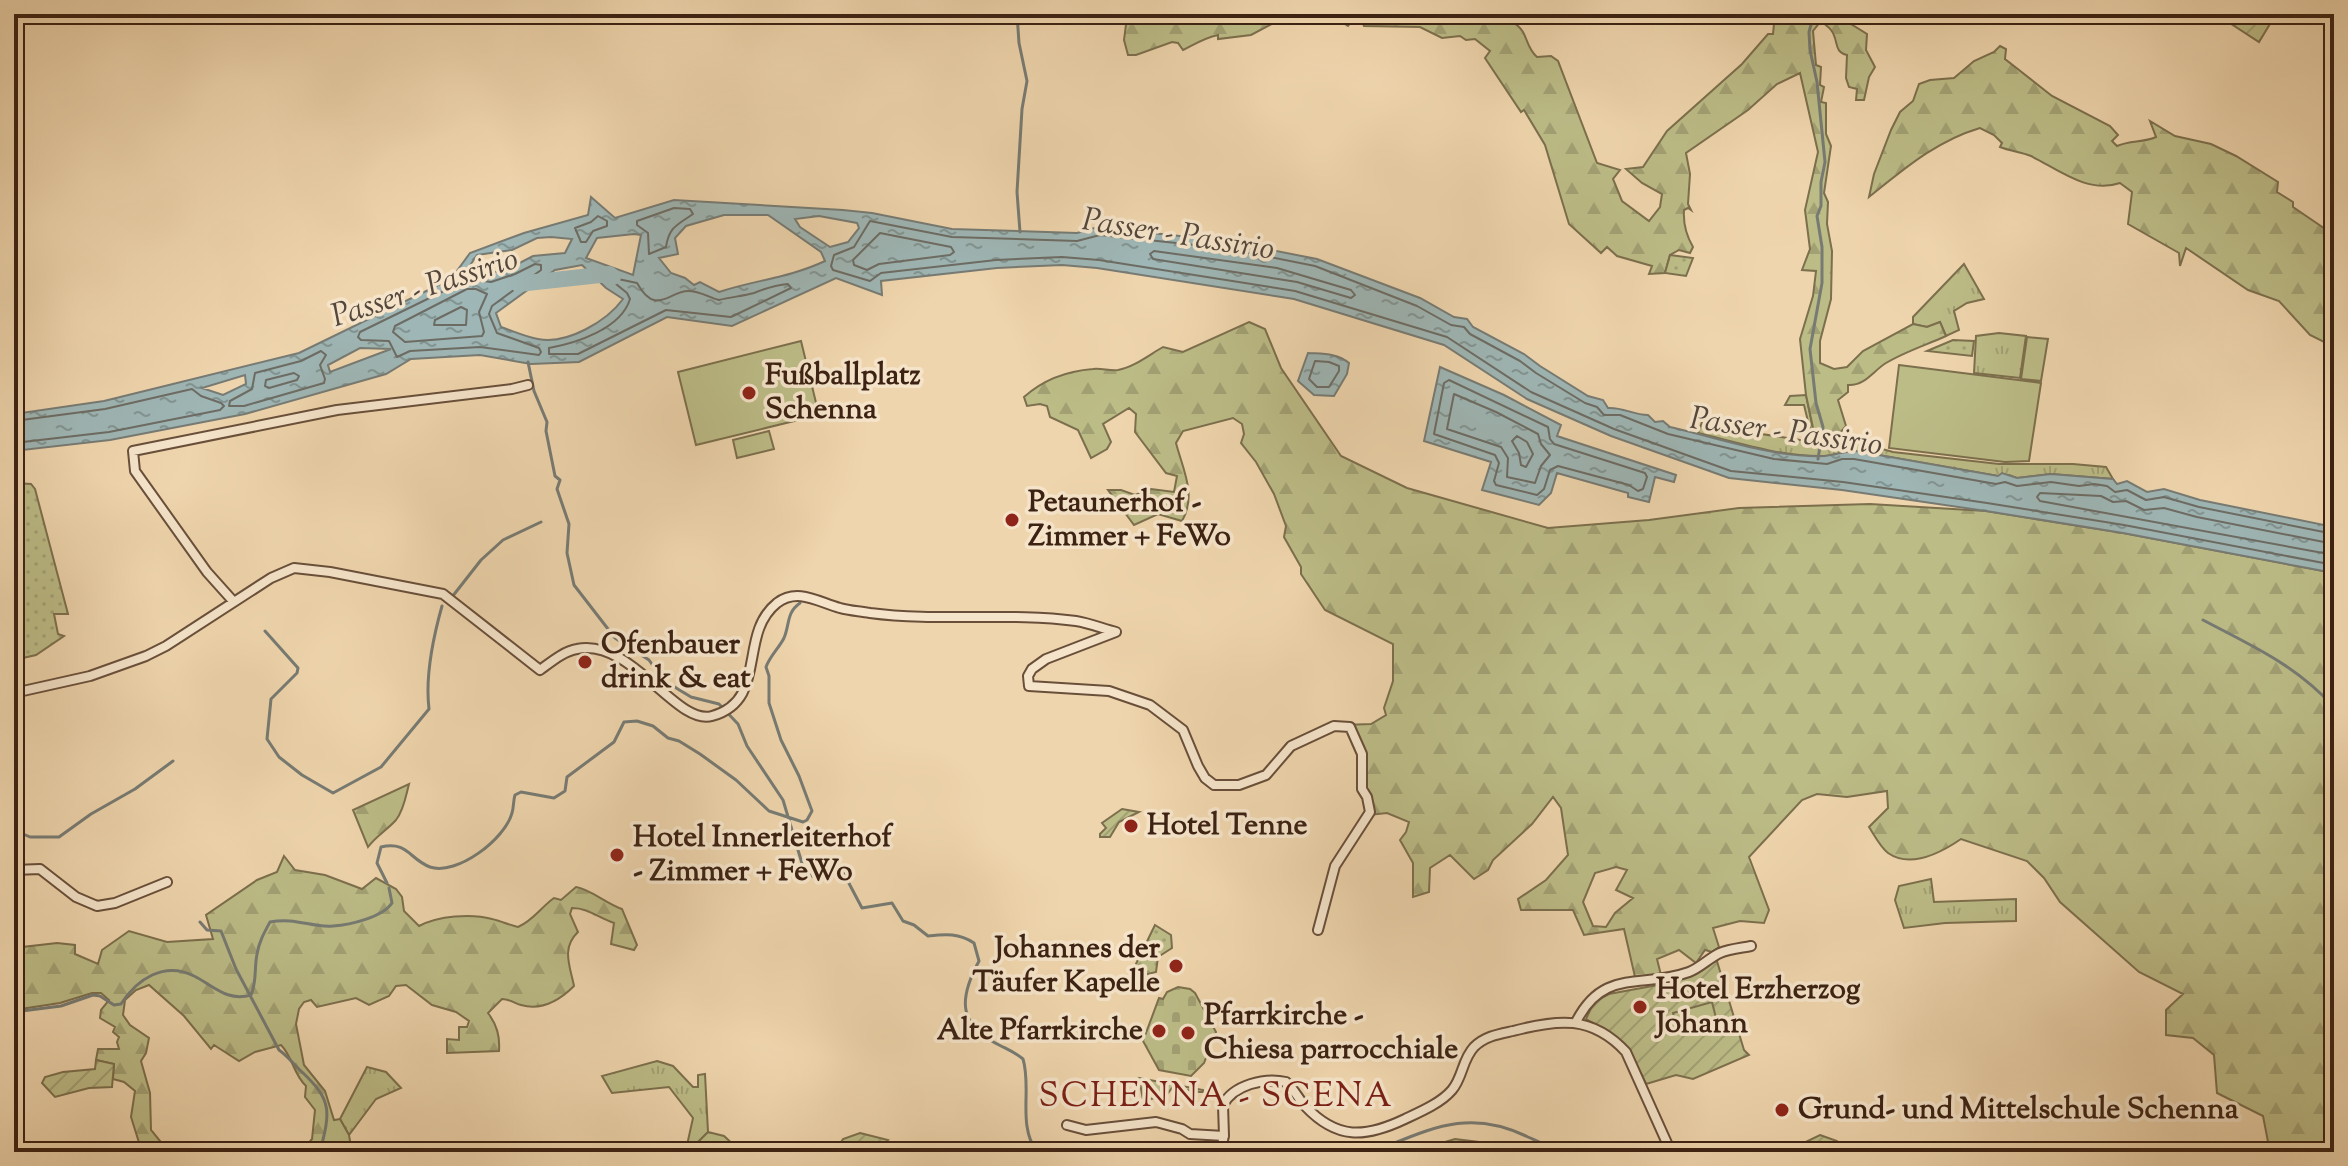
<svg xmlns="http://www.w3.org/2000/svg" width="2348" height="1166" font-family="'Sorts Mill Goudy',serif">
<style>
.grass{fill:url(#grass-tufts);stroke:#7c6f4d;stroke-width:2}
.forest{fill:url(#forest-firs);stroke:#7c6f4d;stroke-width:2;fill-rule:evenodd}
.cemetery{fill:url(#cemetery-stones);stroke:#7c6f4d;stroke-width:2}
.park{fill:url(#park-dots);stroke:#7c6f4d;stroke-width:2}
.garden{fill:url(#garden-furrows);stroke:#7c6f4d;stroke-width:2}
.pitch{fill:#bcbc87;stroke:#7c6f4d;stroke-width:2}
.water{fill:url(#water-ripples);stroke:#777b74;stroke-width:2;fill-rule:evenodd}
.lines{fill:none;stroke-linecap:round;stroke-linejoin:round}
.shore{stroke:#6d6c64;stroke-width:2}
.stream{stroke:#777b74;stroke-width:3}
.river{stroke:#9eb6b5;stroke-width:16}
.street-casing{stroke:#694f3a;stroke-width:12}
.street{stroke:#f5e4ca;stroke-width:8}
.poi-dot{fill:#8f2418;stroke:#f5e4ca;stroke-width:3}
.labels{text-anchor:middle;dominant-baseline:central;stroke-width:7;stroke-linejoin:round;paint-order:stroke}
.poi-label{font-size:30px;font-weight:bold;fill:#3c2213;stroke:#f5e4ca;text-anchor:start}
.water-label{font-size:32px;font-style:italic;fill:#54473c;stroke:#f5e4ca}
.quarter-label{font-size:34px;letter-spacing:2px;fill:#7a1f14;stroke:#f5e4ca}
</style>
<defs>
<pattern id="grass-tufts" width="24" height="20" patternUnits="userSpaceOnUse" patternTransform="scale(2)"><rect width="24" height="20" fill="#bcbc87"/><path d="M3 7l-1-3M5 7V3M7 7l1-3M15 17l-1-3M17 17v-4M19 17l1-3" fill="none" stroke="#a2a174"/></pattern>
<pattern id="forest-firs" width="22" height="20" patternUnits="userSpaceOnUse" patternTransform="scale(2)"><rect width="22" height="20" fill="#bcbc87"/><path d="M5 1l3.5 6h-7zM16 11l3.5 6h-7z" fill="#a2a174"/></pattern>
<pattern id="cemetery-stones" width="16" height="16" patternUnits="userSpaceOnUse" patternTransform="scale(2)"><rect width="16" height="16" fill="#bcbc87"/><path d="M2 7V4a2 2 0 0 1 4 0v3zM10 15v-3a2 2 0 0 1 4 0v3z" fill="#a2a174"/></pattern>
<pattern id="park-dots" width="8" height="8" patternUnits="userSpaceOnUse" patternTransform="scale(2)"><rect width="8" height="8" fill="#bcbc87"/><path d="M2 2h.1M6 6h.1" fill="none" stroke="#a2a174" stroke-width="1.8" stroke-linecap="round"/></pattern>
<pattern id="garden-furrows" width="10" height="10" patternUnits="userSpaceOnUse" patternTransform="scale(2)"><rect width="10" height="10" fill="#bcbc87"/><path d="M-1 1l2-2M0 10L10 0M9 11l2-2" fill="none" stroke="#a2a174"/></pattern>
<pattern id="water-ripples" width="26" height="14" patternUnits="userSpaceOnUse" patternTransform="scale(2)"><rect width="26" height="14" fill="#9eb6b5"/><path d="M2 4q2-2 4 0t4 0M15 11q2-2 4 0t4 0" fill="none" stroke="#829492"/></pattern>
</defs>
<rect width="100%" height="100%" fill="#efd5ad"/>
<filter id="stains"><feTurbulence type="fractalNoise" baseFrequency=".0025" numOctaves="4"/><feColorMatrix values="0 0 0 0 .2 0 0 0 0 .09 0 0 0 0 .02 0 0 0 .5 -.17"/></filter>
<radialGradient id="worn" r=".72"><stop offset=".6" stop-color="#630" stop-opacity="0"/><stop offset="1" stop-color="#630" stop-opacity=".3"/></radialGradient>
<!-- grass -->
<path class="grass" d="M1964 264 1984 299 1967 303 1954 311 1959 330 1946 336 1940 322 1927 327 1913 324V317Z
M1999 333 2026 336 2020 378 1974 373 1976 336Z
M1806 395 1816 443 1853 441 1893 452 1999 464H2073L2106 467 2113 479 2051 474 2017 478 2009 475 1998 476 1856 451C1844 451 1835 455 1824 456 1782 457 1739 443 1698 433L1703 419 1723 428 1813 442 1804 405H1785L1790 396Z
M1931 879 1934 902 2016 899V921L1945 923 1904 928 1895 900 1899 886Z
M657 1061 673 1066 693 1087H698V1075L705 1074 708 1132 690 1150 687 1145 693 1118 669 1087 612 1093 602 1076Z
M367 1067 386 1072 401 1088 376 1099 349 1135 340 1119Z"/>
<!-- forest -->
<path class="forest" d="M1122 14H1500C1507 19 1518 23 1523 32 1528 41 1528 49 1537 57L1551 56 1558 61 1597 163 1620 170 1613 179 1622 201 1649 221 1660 207 1662 194 1642 183 1626 169 1643 167 1667 131 1742 64 1768 34H1773L1775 14H1826L1830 17 1833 14H1846L1851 24 1867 34 1866 50 1875 67 1869 77 1864 100H1856L1857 89 1849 87 1846 78 1847 55C1833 52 1839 40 1831 30 1828 26 1824 24 1821 21L1813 31 1816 65 1821 67 1820 85 1824 87 1821 102 1826 103V134L1831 146 1824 193 1828 202 1827 224 1832 251 1831 299 1820 341V363L1834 369 1847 367 1863 351 1913 324 1927 327 1940 322 1946 336C1926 345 1904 352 1886 363 1873 371 1865 386 1848 385V392L1838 400 1846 426 1831 443 1816 442 1806 395 1800 339 1813 296 1816 271 1802 270 1810 249 1805 210 1818 152 1800 73 1777 84 1748 110 1686 153 1690 174 1688 204 1691 210 1688 208 1684 210C1683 224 1686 235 1693 247L1690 253 1679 250 1670 255 1665 273 1649 274 1652 266 1617 256 1607 247 1601 253 1569 224 1545 145 1524 110 1521 112 1485 58 1490 51 1475 39 1466 40 1460 36 1442 38 1420 27 1364 26 1361 20 1354 18 1348 26 1340 21 1295 17 1283 18 1251 35 1218 39V35C1204 38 1195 44 1183 50L1178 43 1172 42 1136 55H1128L1124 40 1127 17H1122Z
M2000 46 2006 49 2005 59 2052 96 2110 126 2118 135 2112 141 2117 146C2131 140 2142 143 2156 137L2150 121 2175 136 2211 144 2236 156 2278 182 2277 192 2293 202V207L2334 235V347L2310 335 2279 301 2248 290 2186 248 2180 266 2179 253 2128 224 2132 192 2120 183C2088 194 2059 170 2031 156 2021 152 2010 151 2000 147L2002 143 1994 135 1980 128C1936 141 1904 169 1869 197L1874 174 1891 130 1900 112 1913 101 1919 84 1930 80 1954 78 1974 61 1994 52Z
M1249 322 1265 329 1281 368 1341 456 1407 488 1548 528 1649 520 1739 508 1870 504 1986 511 2123 533 2334 573V634L2329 644 2334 646V1152H2270L2263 1116 2217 1093 2214 1055 2193 1038 2166 1035V1010L2183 994 2139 972 2060 902 2044 878 2027 861 1961 839C1942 852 1911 869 1888 853 1881 848 1874 835 1869 827L1888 808 1887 791 1847 797 1817 794 1802 800 1749 857 1769 910 1764 923 1740 921 1713 928 1719 947 1712 952 1705 950 1696 963 1679 950 1657 959 1661 975 1635 977 1624 929 1584 935 1573 910H1521L1518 899 1546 880 1568 855 1561 808 1553 797 1532 824 1493 860 1488 870 1474 879 1450 855 1430 868 1429 892 1413 897V863L1400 840 1406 832 1409 822 1387 813 1369 815 1362 789 1361 754 1344 725 1371 724 1386 715 1384 708 1393 681V644L1325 610 1301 574V567L1284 537 1286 526 1274 494 1256 462 1241 443 1244 434 1242 424 1233 418 1183 431 1176 443C1183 470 1197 495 1182 521L1158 514 1134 525 1108 490H1121L1135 495 1151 489 1174 492 1177 476 1166 473 1135 432 1136 414 1129 408 1103 424 1111 442 1107 449 1091 458 1078 430 1050 417 1047 406 1040 404 1027 406 1024 397C1043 380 1067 371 1093 369 1101 368 1110 371 1118 370 1134 367 1149 355 1163 347L1183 352ZM1616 867 1627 870 1616 890 1633 898 1615 913 1606 927 1593 926 1583 902 1595 873Z
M409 784C406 795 404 810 396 820 387 830 376 836 368 847L353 810Z
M284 856 295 870 325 875 362 889 376 878 396 889 402 897 404 911 419 926C438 916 471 913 492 919 501 921 509 925 518 927 534 920 540 908 554 898L561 900 576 887C590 889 607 904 622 909L637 945 634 950 611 944 614 923C598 918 589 908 572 908L570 914 578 932C561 948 570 966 574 986 560 1000 542 1011 521 1005 514 1003 510 999 502 999L488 1013C497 1025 500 1036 499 1051L447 1053V1039L459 1040V1027H467L469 1021 456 1012 432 1005 406 985 396 986 389 996 369 1005 356 998 317 1007 311 1000 304 1002 299 1009 296 1024 304 1065 325 1091 334 1120 340 1119 349 1135 352 1152H301L312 1139 315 1110 305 1097 306 1086C293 1074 293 1057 281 1045L255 1052 239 1061 214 1045 211 1049 184 1016 149 985 136 990 125 1000 123 1015 130 1025 149 1038 146 1053 141 1061 150 1093 151 1130 169 1152H142L131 1117 135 1091 124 1082 113 1079 114 1064 96 1060 98 1049H119L117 1042 119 1037 113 1032 115 1027 100 1018 101 1010 109 1000 101 993H92L60 1003 14 1010V948L57 943 75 945V954L98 964 102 950 129 931 167 942 213 939 206 915 257 880 277 872Z
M708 1132 724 1136 736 1147 734 1152H691L690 1150Z"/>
<!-- cemetery -->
<path class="cemetery" d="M1178 987 1190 989 1195 993 1216 1032 1204 1063 1191 1076 1159 1070 1143 1041 1159 998 1163 999 1167 992Z"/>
<!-- park -->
<path class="park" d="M1670 255 1693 258 1686 276 1665 273Z
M1953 340 1974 341 1972 356 1927 351Z
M14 483 31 484 35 489 68 614H54L58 634 64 636 36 655 14 660Z
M1155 925 1171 935 1172 948 1158 957 1156 972 1144 975 1133 970Z
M1139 1078 1203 1090V1092C1191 1092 1183 1088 1172 1088L1165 1097 1143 1100Z"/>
<!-- garden -->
<path class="garden" d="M2216 14H2276L2259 42Z
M1122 809 1139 812 1119 822 1110 837H1100V834L1106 828 1102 823Z
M1716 958 1744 1050 1749 1055 1693 1079 1676 1075 1646 1084C1628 1044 1623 1042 1586 1019L1594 1002 1609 994 1674 982 1699 971Z
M96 1060 114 1064 112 1087 89 1088 55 1097 42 1083 45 1077 63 1072 95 1069Z
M860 1133 888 1140 884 1144 876 1142 866 1152H835L843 1139Z
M1820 1135 1837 1141 1843 1151 1880 1149V1152H1785Z
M1455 1139 1512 1146 1530 1152H1411Z"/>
<!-- pitch -->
<path class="pitch" d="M2027 337 2048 339 2041 381 2021 379Z
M801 341 819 415 696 445 678 372Z
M1899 365 2041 383 2029 461 2005 462 1889 448Z
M769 431 774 449 737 458 733 440Z
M1712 1002 1717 1022 1678 1032 1673 1013Z"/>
<!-- water -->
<path class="water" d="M591 197 615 218 674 200 843 210 872 213 952 229 1077 233 1098 227 1225 241 1317 259 1420 298 1454 317 1467 319 1473 327 1524 354 1540 366 1588 396 1603 400 1608 408C1623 407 1633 415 1648 415L1655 422 1663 421 1670 427C1719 438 1774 458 1825 456 1836 455 1844 451 1856 451L1998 476 2002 473 2017 478 2051 474 2113 479 2117 484 2127 481 2147 492 2164 489 2200 500 2334 527V573L2123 533 1986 511 1842 490 1729 478 1611 436 1527 399 1444 345 1294 299 1097 268 1062 265 997 268 881 281 882 295 836 278 732 326 667 317 579 362 531 364 480 355 411 359 386 374 245 414 110 440 14 451V414L104 401 299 353 451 279 470 253 524 233 588 215ZM724 215H768L821 252 825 261C789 278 755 280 719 292L700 282 694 285 685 278 671 273 659 258 678 254 675 238 686 226ZM819 216 857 223 859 228 848 242 830 247 800 227 795 219ZM634 234 641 235 633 275 586 258 597 238ZM551 237 572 239 565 253 533 256 512 267 489 274 467 270 477 255 512 250 537 238ZM582 265 606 288 623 299C607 321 567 345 538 339 526 337 513 331 501 327L496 313 555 270ZM360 348 391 349 330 372 328 365ZM245 375 246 384 223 395 202 388Z
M1308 353C1323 354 1337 353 1349 363L1347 374 1334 396 1314 395 1298 381Z
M1440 367 1504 395 1561 425 1557 436 1676 475 1674 482 1655 477 1649 502 1628 497V493L1557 473 1551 493 1539 505 1482 490 1491 462 1424 441Z"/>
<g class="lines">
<!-- shore -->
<path class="shore" d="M674 208 690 209 693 214C677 225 669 227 666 247L649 254 648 233 637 225V221Z
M598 216 607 221V226L593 231 586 242H581L575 228 591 222Z
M880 233 951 247 954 252 950 255 879 264 867 270 854 265 853 260Z
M1154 251 1277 268 1351 290 1355 295 1351 298 1297 282 1153 259 1150 254Z
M535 264 541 265V270L492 306 489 314 497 333 539 348 541 352 539 355 480 347 410 351 397 357 389 341 361 340 358 337 360 332 454 286 462 278 491 282 515 274Z
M618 279 637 283C656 317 669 291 688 291 700 291 708 297 719 300 731 297 743 296 754 293 766 288 775 285 788 284L791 288 731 317 666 310 578 354H549V348C576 343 621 329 630 299L627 293 616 284Z
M467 289H476L487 294 479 312 484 332 482 336 405 342 393 332 395 326Z
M461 307 467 310 466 325H434L435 320Z
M321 351 326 355 320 365 325 379 324 383 244 406H229L230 401 252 389 255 373 301 361Z
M1315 361 1329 362 1339 366V371L1329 387H1317L1309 379Z
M294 373 299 376 297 380 269 388 265 386 266 380Z
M1449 380 1548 427 1550 439 1554 444 1645 473 1647 477 1643 489 1638 491 1629 485 1558 466 1550 470 1544 489 1537 495 1496 485 1494 481 1499 463 1495 455 1434 434 1444 383Z
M1454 394 1496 412 1538 434 1541 444 1550 455 1541 466 1535 483 1507 477 1508 458 1501 447 1447 429Z
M14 421 105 409 192 389 201 396 221 403 224 406 220 410 109 432 14 443
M1517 436 1527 442 1533 454 1526 467 1521 465 1519 453 1512 441Z
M2334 534 2199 507 2164 497 2146 500 2127 490 2115 492 2107 486 2094 484 2079 486 2051 482 2017 486 2005 482 1996 484 1854 459H1842L1827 464 1774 459 1668 434 1620 415H1604L1597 407 1585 403 1536 373 1520 361 1470 334 1464 327 1451 325 1417 306 1315 266 1224 248 1100 235 1077 241 952 237 870 221 854 247 834 255 831 266 833 270 870 281 881 273 996 260 1062 257 1099 260 1295 291 1447 337 1531 392 1614 429 1731 471 1843 482 1987 503 2124 525 2334 565
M2334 544 2197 517 2164 508 2144 510 2126 501 2113 502 2101 496 2040 493 2037 497 2040 501 2334 555"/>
<!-- stream -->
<path class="stream" d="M1017 14 1019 43 1027 81 1022 109 1017 192 1020 232
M1814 14 1809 32 1810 50 1817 82 1825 162 1821 182V206L1817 216 1822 247V283L1810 349 1816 403 1823 427 1818 459
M528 362 534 391 547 422 546 431 555 476 560 480 557 489 569 524 567 553 574 585 615 638 649 660 663 680 691 697 719 704 738 724 747 746 783 800 804 870 815 878 843 872 862 908 892 903 903 921 914 925 928 936C946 934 959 933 974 943L979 961C958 1000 958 1025 1001 1046 1009 1050 1016 1053 1023 1059 1032 1088 1017 1125 1037 1152
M452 597 481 560 503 540 541 522
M2203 620C2254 647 2294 664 2334 707
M265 631 298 668 297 673 271 699 267 739 279 757 302 775 333 793 381 767 429 709C425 676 433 638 442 606
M14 830 30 837H59L91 814 135 789 173 761
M387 883 377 863 381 847C408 841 409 859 430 867 457 876 505 839 512 813 514 807 513 801 515 795L521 792 554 798 565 791 567 777 614 742 624 722 637 721 653 726 668 738 679 741 700 754 736 780 769 811 803 822 807 820 812 811 799 776 781 740 769 703V676L766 667C770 656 779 648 784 638 790 624 786 613 800 603
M200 922 207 930 221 931 236 969 279 1050C289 1057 293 1064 302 1072 333 1101 330 1112 320 1152
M14 1012 61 1006 93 995 100 996 114 1005 121 1004C137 979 164 961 194 976 214 986 227 1002 251 995 257 981 254 969 257 954 259 942 264 933 270 922 296 917 312 928 333 926 350 925 383 917 392 903L389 888
M1227 1148 1264 1152
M1147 1152 1171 1147
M1372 1152C1429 1130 1467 1107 1528 1137 1537 1141 1548 1145 1555 1152"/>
<!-- river -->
<path class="river" d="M518 284 609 274 613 277"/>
<defs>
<path id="street" d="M233 601 207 572 135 471 133 451 337 410 512 389 528 385
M14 693 90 676 146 656 166 646 271 578 294 568 330 572 443 594 540 670C551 662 564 651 577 649 632 638 676 726 712 716 769 700 737 635 777 603 798 587 820 603 840 608 850 611 860 611 870 613 938 622 1009 612 1076 621 1089 623 1104 629 1116 632L1046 659 1032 669 1028 676 1029 686 1109 691 1150 705 1183 730 1198 766 1205 778 1214 785H1239L1266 775 1291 746 1334 726 1350 727 1362 754V789L1367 797 1370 812 1335 866 1318 930
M14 870 40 869 76 897 97 906 115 903 167 882
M1576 1022C1604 967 1642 989 1689 972 1700 968 1709 958 1720 953 1729 949 1741 948 1751 946
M1067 1125 1086 1130 1156 1122 1182 1129 1190 1134 1224 1136
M1220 1152 1224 1136 1223 1105C1233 1085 1265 1077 1286 1082 1294 1089 1298 1098 1305 1106 1337 1140 1365 1138 1405 1119 1420 1112 1441 1103 1452 1090 1463 1077 1462 1060 1474 1047 1485 1036 1499 1034 1513 1031 1558 1019 1592 1015 1626 1052L1671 1152"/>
</defs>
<!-- street casing -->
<use href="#street" class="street-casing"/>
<!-- street -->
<use href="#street" class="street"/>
</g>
<!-- markers -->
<g class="poi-dot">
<circle cx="749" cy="393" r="8"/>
<circle cx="1012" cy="520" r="8"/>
<circle cx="585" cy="662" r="8"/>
<circle cx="1131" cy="826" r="8"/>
<circle cx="617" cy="855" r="8"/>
<circle cx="1176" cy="966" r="8"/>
<circle cx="1640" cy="1007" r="8"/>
<circle cx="1159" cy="1031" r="8"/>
<circle cx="1188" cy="1033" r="8"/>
<circle cx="1782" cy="1110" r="8"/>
</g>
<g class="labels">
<!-- poi labels -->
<g class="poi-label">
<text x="765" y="376">Fußballplatz<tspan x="765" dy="34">Schenna</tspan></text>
<text x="1028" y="503">Petaunerhof -<tspan x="1028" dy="34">Zimmer + FeWo</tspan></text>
<text x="601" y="645">Ofenbauer<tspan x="601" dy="34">drink &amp; eat</tspan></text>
<text x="1147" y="826">Hotel Tenne</text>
<text x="633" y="838">Hotel Innerleiterhof<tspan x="633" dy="34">- Zimmer + FeWo</tspan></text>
<text x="1160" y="949" text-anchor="end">Johannes der<tspan x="1160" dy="34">Täufer Kapelle</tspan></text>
<text x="1656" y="990">Hotel Erzherzog<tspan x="1656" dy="34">Johann</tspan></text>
<text x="1204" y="1016">Pfarrkirche -<tspan x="1204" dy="34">Chiesa parrocchiale</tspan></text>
<text x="1143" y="1031" text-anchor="end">Alte Pfarrkirche</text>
<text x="1798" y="1110">Grund- und Mittelschule Schenna</text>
</g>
<!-- water labels -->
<g class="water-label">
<text transform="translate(1178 236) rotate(9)">Passer - Passirio</text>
<text transform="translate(425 289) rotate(-18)">Passer - Passirio</text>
<text transform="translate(1786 433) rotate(8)">Passer - Passirio</text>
</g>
<!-- quarter labels -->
<g class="quarter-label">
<text x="1216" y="1097">SCHENNA - SCENA</text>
</g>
</g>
<!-- margin -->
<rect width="2348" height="1166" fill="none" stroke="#efd5ad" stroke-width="48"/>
<rect x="16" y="16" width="2316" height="1134" fill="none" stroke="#3c2213" stroke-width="4"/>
<rect x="24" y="24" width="2300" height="1118" fill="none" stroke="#3c2213" stroke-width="2"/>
<rect width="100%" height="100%" filter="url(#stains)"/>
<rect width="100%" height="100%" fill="url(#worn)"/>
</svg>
